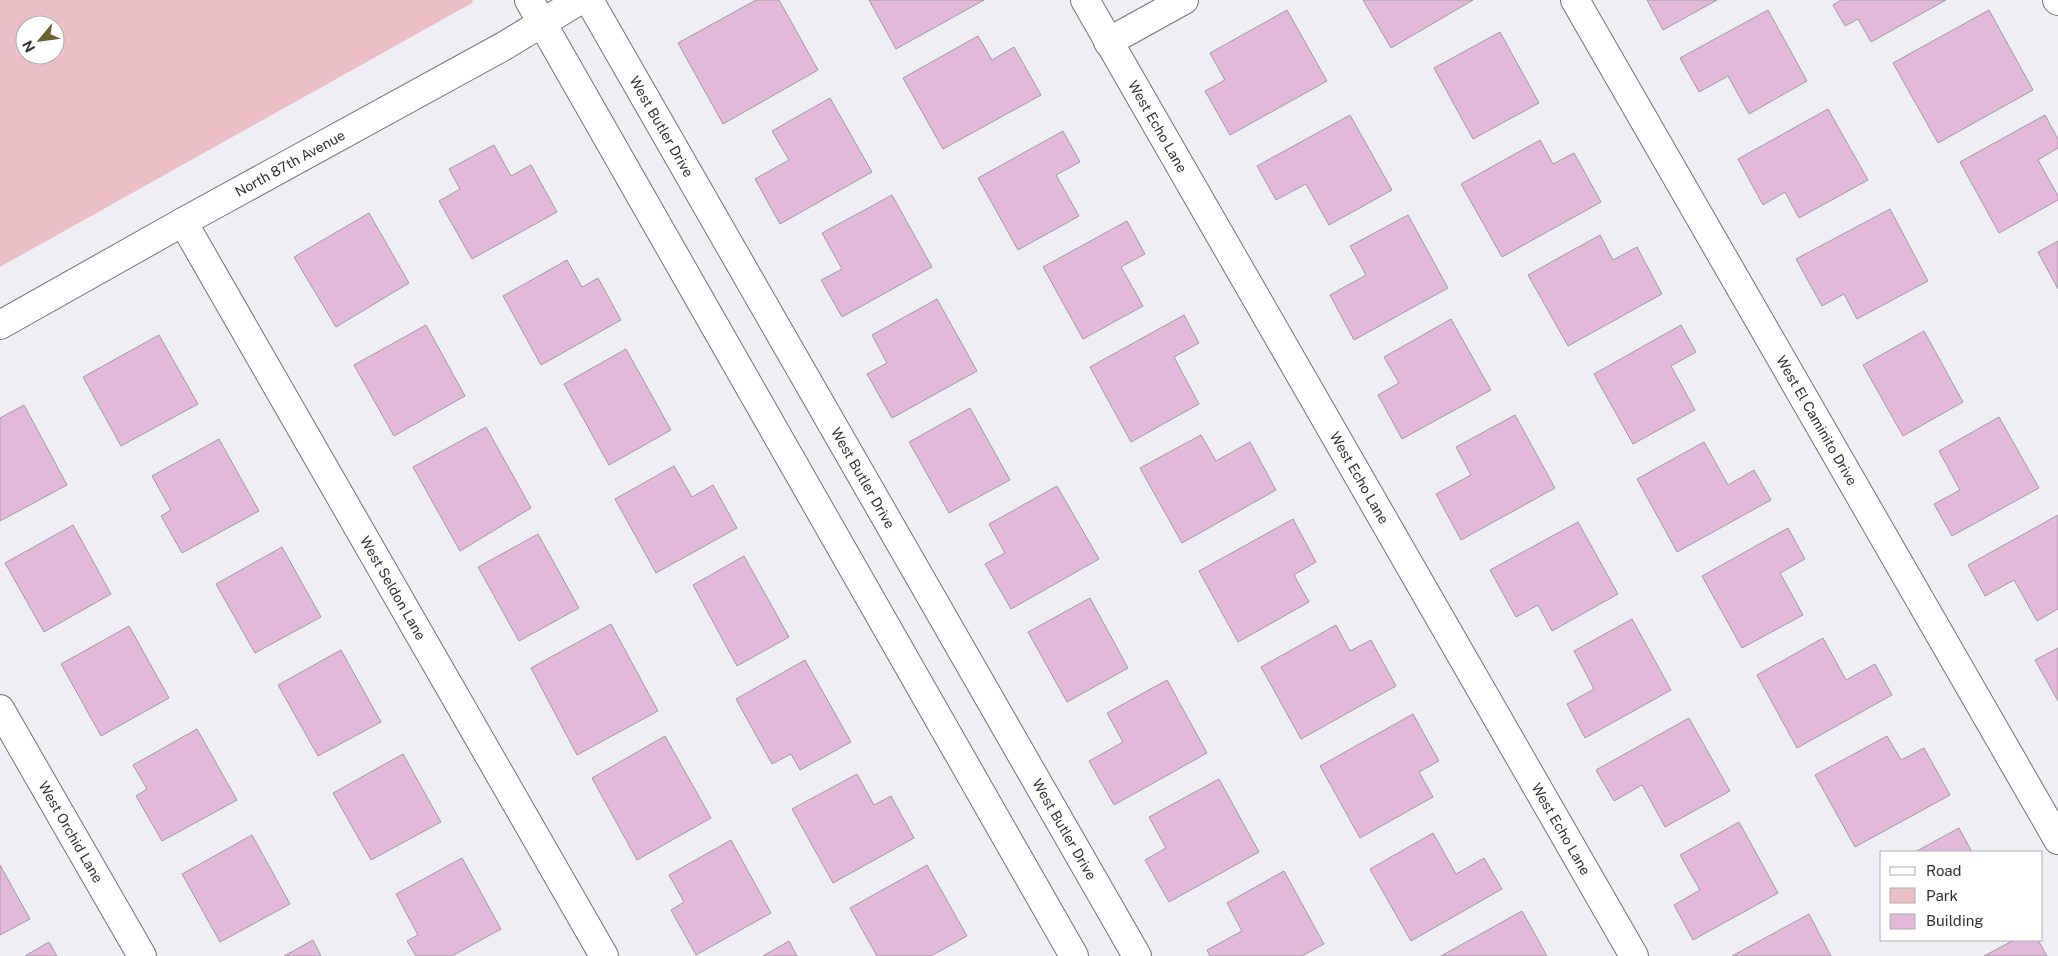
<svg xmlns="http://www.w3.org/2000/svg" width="2058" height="956" font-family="'Public Sans',sans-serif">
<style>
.green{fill:#ecbfc7;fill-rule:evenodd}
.building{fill:#e4b8da;stroke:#a19ba0}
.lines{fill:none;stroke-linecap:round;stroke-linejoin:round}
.minor-casing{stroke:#737176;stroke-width:30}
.minor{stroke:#fff;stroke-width:28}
.labels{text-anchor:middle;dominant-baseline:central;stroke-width:5;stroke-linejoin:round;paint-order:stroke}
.street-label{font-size:14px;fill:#323134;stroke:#fff}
</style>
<rect width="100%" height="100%" fill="#f0eef5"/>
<!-- green -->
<path class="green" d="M0 0H473L472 3 0 267ZM25 25H55V55H25Z"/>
<!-- building -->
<path class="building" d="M756 0H779L818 70 723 124 678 43Z
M869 0H984L896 49Z
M1363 0H1473L1391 48Z
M1647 0H1717L1663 30Z
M1841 0H1946L1871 42 1858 19 1845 26 1833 5Z
M1287 10 1327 81 1230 135 1205 91 1225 80 1210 53Z
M1768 10 1807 81 1749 114 1728 76 1699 92 1680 58Z
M1989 10 2033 90 1938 143 1893 63Z
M1500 32 1539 103 1473 139 1434 68Z
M978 36 992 60 1014 47 1041 95 943 149 903 78Z
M830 98 872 172 780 224 755 179 789 160 772 131Z
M1828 109 1868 180 1799 218 1785 192 1763 205 1738 159Z
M1350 115 1392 190 1329 225 1306 184 1276 200 1257 166Z
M2045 115 2058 139V148L2038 160 2058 196V200L1999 233 1960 162Z
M1063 131 1080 162 1056 175 1079 216 1018 250 978 178Z
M1540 140 1553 164 1574 153 1601 202 1502 257 1461 184Z
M494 145 511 176 531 165 557 212 472 259 439 201 460 189 449 169Z
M892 195 932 267 842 317 821 280 842 269 822 233Z
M1890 209 1928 281 1857 319 1844 294 1822 306 1796 259Z
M369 213 409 283 336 327 294 257Z
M1408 215 1448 288 1354 340 1330 295 1366 275 1350 246Z
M1127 221 1145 254 1121 267 1143 306 1083 339 1043 267Z
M1600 235 1613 260 1637 247 1662 294 1568 346 1528 275Z
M2058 241V289L2038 252Z
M567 260 582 287 598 278 621 320 541 365 503 296Z
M937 299 977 371 892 418 867 374 887 363 872 335Z
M1184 315 1199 343 1174 357 1199 404 1131 442 1090 367Z
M1451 319 1491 390 1402 439 1378 395 1399 383 1384 357Z
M426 325 465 396 394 436 354 365Z
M1681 325 1696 352 1671 366 1695 410 1633 444 1594 374Z
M1924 331 1963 402 1903 436 1863 365Z
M159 335 198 404 121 446 83 377Z
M626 349 671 430 609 465 564 384Z
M24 405 67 485 0 521V418Z
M970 408 1010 480 949 513 909 442Z
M1515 415 1555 488 1461 540 1436 494 1471 475 1456 447Z
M1999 417 2039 488 1952 536 1934 504 1960 490 1939 451Z
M486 427 531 508 460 551 413 467Z
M1201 435 1216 461 1250 442 1276 490 1182 543 1140 468Z
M219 439 259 511 182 553 161 516 171 510 152 476Z
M1704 442 1728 485 1754 470 1771 500 1677 552 1637 479Z
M674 466 692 497 713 485 737 528 656 573 615 499Z
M1057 486 1099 559 1011 609 985 564 1005 553 989 524Z
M2058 515V609L2037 621 2014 580 1985 596 1968 565Z
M1293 519 1316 562 1294 575 1309 602 1238 642 1199 571Z
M1578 522 1618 594 1552 631 1538 605 1516 617 1490 570Z
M73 525 111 594 44 632 5 563Z
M1788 528 1805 559 1780 573 1803 615 1742 648 1702 576Z
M538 534 579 608 519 641 478 567Z
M282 547 321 617 255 653 216 584Z
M744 556 789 637 737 666 693 585Z
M1090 598 1128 668 1067 702 1028 632Z
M1632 619 1671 690 1585 738 1567 704 1594 689 1574 651Z
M611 624 658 711 577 755 531 668Z
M1336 625 1350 651 1371 640 1396 686 1301 739 1261 667Z
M129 626 169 698 101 736 61 664Z
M1823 638 1846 680 1875 664 1892 695 1797 748 1757 675Z
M2058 648V701L2035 660Z
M341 650 381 722 318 756 278 685Z
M805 660 851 742 800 770 791 754 772 764 736 699Z
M1167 680 1207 753 1114 805 1089 761 1123 742 1107 713Z
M1413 714 1439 761 1419 772 1433 797 1360 838 1320 766Z
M1689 718 1730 791 1665 827 1642 785 1614 801 1596 770Z
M197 729 237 800 162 841 136 796 147 789 133 765Z
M665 736 711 818 637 860 592 778Z
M1887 736 1901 760 1924 748 1950 795 1855 847 1815 775Z
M403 754 441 822 371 860 333 793Z
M857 774 874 805 891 796 914 838 833 883 792 809Z
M1219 779 1259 852 1169 902 1145 860 1166 848 1149 817Z
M1739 822 1778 893 1693 940 1674 905 1700 890 1680 855Z
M1959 828 1972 852H1915Z
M1433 833 1456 874 1484 858 1502 889 1411 941 1370 869Z
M252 835 290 904 220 942 182 874Z
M731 840 771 913 696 955 671 910 684 902 669 875Z
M462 858 501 929 452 956H416L407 941 418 935 396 894Z
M0 865 30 919 0 935Z
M927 865 967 936 931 956H877L850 908Z
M1284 871 1324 944 1302 956H1210L1207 950 1242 931 1227 903Z
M1522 911 1547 956H1441Z
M1809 914 1831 956H1732Z
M313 940 321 956H284Z
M2014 940H2038L2047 956H1984Z
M789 941 797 956H763Z
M49 942 57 956H25Z"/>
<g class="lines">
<defs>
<g id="minor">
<path d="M529 0 1074 956"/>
<path id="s1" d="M589 0 1137 956"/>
<path id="s2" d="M1085 0 1634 956"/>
<path id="s3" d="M1575 0 2058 840"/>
<path d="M2057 0 2058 1"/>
<path d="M1108 42 1184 0"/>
<path id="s4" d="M183 222 604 956"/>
<path id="s5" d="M0 325 183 222 504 46 580 0"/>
<path id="s6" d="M0 709 142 956"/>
</g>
</defs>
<!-- minor casing -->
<use href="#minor" class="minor-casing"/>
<!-- minor -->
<use href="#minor" class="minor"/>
</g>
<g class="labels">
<!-- street labels -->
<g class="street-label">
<text stroke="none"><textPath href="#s1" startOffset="146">West Butler Drive</textPath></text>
<text stroke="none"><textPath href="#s2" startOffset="146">West Echo Lane</textPath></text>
<text stroke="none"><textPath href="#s5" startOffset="332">North 87th Avenue</textPath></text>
<text stroke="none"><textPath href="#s3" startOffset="485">West El Caminito Drive</textPath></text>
<text stroke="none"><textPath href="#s1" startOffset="551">West Butler Drive</textPath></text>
<text stroke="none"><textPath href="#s2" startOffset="551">West Echo Lane</textPath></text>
<text stroke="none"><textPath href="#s4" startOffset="422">West Seldon Lane</textPath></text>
<text stroke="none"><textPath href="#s1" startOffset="956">West Butler Drive</textPath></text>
<text stroke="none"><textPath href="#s2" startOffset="956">West Echo Lane</textPath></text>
<text stroke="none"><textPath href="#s6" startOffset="142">West Orchid Lane</textPath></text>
</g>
</g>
<!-- legend -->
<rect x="1880" y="851" width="162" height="90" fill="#ffffff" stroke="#adadae"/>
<rect x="1890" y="867" width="25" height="8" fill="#ffffff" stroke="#adadae"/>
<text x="1926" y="876" font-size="15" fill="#323134">Road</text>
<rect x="1890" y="888" width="25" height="15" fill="#ecbfc7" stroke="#adadae"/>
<text x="1926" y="901" font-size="15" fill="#323134">Park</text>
<rect x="1890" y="914" width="25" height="15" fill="#e4b8da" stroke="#adadae"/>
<text x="1926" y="926" font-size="15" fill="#323134">Building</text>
<!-- north arrow -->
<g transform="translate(40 40) rotate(241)"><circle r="24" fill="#ffffff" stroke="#adadae"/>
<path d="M0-4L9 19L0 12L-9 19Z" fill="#675f2c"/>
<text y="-8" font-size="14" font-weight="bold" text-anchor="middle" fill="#323134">N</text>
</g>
</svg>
